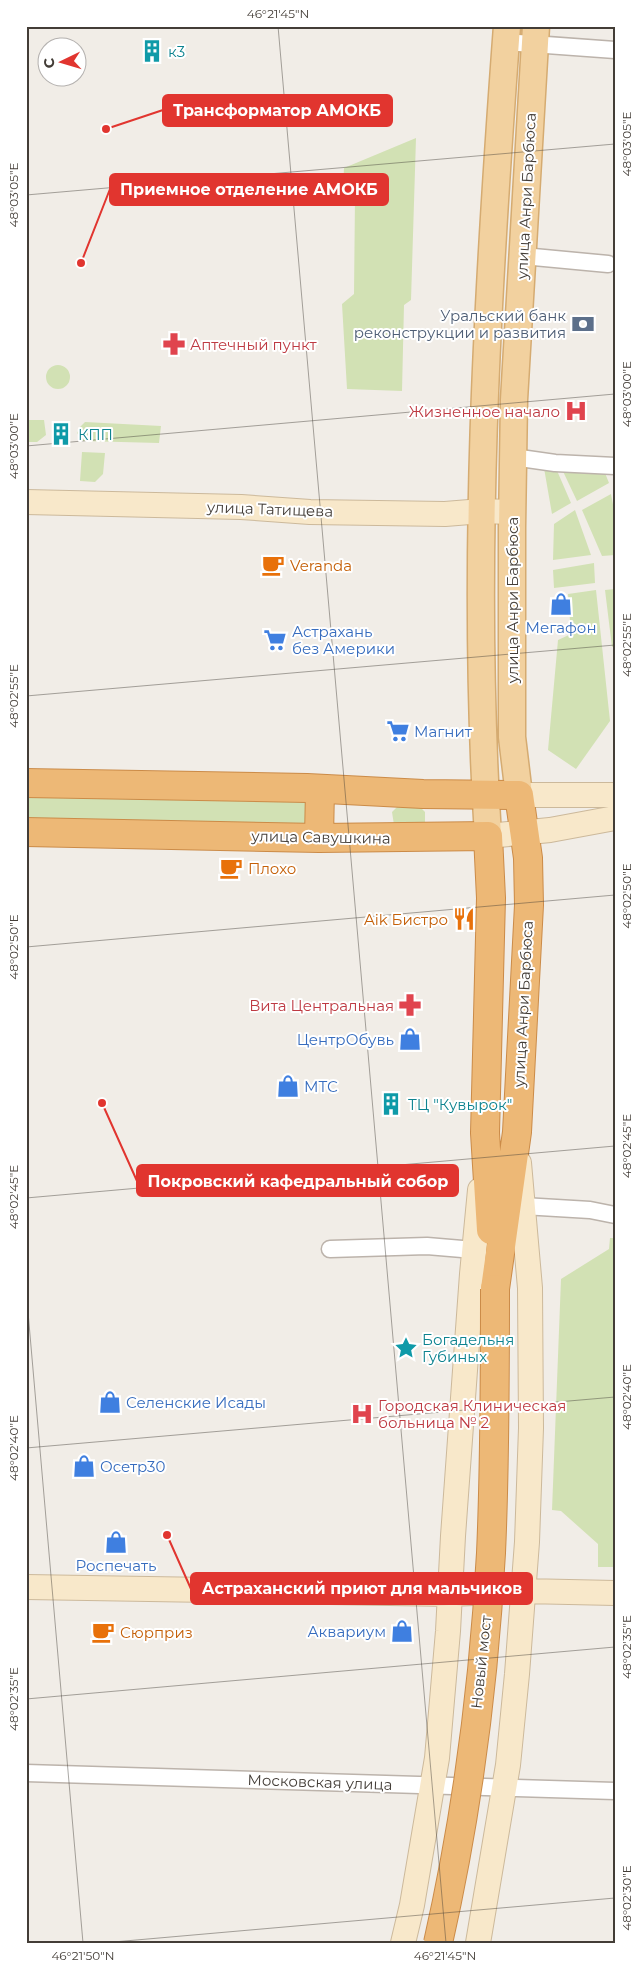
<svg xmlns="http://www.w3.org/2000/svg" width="641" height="1969" font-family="Montserrat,sans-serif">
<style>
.green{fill:#d2e1b4}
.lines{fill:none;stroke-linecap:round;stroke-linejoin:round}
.street-casing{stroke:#bcb3ab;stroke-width:19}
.secondary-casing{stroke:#ccb99b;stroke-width:26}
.primary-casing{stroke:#d5ab71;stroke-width:29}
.highway-casing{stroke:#cb8b48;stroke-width:30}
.street{stroke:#fff;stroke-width:16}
.secondary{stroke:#f8e8ca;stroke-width:24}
.primary{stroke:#f2d19f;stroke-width:26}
.highway{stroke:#edb876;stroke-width:28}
.highway-bridge-casing{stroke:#cb8b48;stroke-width:30;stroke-linecap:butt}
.highway-bridge{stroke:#edb876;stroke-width:28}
.ticks{fill:none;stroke:#433d37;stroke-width:1;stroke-opacity:0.45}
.labels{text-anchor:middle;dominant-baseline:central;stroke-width:4;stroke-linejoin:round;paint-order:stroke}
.culture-label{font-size:15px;fill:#0d838f;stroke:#fff;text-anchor:start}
.street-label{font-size:15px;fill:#433d37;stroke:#fff}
.service-label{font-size:15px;fill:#4e5e75;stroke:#fff;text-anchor:end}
.health-label{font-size:15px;fill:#be3a42;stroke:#fff;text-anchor:start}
.food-label{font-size:15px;fill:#c56008;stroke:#fff;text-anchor:start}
.shop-label{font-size:15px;fill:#366cbe;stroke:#fff;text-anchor:start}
.leader{fill:none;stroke:#e1352f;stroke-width:2}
.callout-dot{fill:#e1352f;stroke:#fff;stroke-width:2}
.callout{fill:#e1352f;stroke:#e1352f;stroke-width:2}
.callout-label{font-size:16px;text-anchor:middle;font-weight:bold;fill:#fff}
.neatline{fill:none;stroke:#433d37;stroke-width:2}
.ticks-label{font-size:12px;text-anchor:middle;fill:#433d37}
</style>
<rect width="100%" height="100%" fill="#f1ede7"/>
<!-- green -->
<path class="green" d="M416 138 411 300 404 305 402 391 347 389 342 304 354 294 355 198 343 187 344 168Z
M46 377a12 12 0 1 1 24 0a12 12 0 1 1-24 0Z
M26 420H44L46 435 37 442H26Z
M85 422 161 426 159 443 83 441 77 433 80 427Z
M82 452 105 453 103 474 95 482 80 481Z
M560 465 603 468 609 483 577 501Z
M555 466 571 503 552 514 544 468Z
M611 494 615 515V555L602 556 582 510Z
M575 510 591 555 553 560 554 524Z
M594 563 595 583 554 588 553 570Z
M615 589V646L612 647 605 590Z
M596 590 610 721 576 769 548 750 558 640 571 634 568 594Z
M26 783 320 789 319 838 26 832Z
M398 806 421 808 425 812V825H394L392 812Z
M610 1238H615V1567H598V1544L561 1511 552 1510 561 1279 609 1249Z"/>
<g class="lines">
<defs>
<path id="street" d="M506 42 615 50
M523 256 608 264
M513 457 555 463 615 466
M523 1206 590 1210 615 1215
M330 1249 427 1246 474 1250
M26 1773 615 1791"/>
<path id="secondary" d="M26 502 241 507 310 512 445 514 482 511 513 512
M519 795H615
M488 836 550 830 615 818
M26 1587 450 1594 523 1591 615 1593
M403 1943 412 1905 437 1758 448 1631 453 1536 472 1274 480 1190
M478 1943 508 1765 517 1674 527 1542 531 1428 530 1288 519 1163"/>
<path id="primary" d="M519 795 512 737V527L514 400 536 26
M488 836C471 566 487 296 507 26"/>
<path id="highway" d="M26 783 307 788 423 794 519 795 528 858 529 905 517 1132 495 1289
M26 832 319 838 488 836 491 898 485 1133 491 1230
M319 838 320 789"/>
</defs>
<!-- street casing -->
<use href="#street" class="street-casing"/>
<!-- secondary casing -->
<use href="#secondary" class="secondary-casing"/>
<!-- primary casing -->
<use href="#primary" class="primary-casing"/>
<!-- highway casing -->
<use href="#highway" class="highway-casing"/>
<!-- street -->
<use href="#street" class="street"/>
<!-- secondary -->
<use href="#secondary" class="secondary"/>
<!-- primary -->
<use href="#primary" class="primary"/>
<!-- highway -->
<use href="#highway" class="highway"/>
<defs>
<path id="highway-bridge" d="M438 1943C467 1815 484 1684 491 1553 495 1465 495 1377 495 1289"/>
</defs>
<!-- highway-bridge casing -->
<use href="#highway-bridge" class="highway-bridge-casing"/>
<!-- highway-bridge -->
<use href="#highway-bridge" class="highway-bridge"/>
</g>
<!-- ticks -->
<path class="ticks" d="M278 26 446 1943M26 195 615 144M26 446 615 394M26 696 615 645M26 947 615 895M26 1198 615 1146M26 1289 83 1943M26 1448 615 1397M26 1699 615 1647M102 1943 615 1898"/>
<!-- icons -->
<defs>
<symbol id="building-bare" viewBox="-9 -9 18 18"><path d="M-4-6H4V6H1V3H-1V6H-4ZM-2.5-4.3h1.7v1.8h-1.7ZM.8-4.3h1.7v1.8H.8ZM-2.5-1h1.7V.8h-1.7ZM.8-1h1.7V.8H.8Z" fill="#0f9aa8" stroke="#fff" stroke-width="2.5" paint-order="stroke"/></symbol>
<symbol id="bank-bare" viewBox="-9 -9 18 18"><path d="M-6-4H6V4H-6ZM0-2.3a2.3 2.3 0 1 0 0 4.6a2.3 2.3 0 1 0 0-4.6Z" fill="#5c6f8a" stroke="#fff" stroke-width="2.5" paint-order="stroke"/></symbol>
<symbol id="pharmacy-bare" viewBox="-9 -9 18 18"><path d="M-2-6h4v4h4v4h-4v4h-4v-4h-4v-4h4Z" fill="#e0444e" stroke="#fff" stroke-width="2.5" paint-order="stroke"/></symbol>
<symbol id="hospital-bare" viewBox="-9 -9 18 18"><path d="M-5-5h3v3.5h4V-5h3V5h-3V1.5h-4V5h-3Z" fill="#e0444e" stroke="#fff" stroke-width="2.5" paint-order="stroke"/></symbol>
<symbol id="cafe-bare" viewBox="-9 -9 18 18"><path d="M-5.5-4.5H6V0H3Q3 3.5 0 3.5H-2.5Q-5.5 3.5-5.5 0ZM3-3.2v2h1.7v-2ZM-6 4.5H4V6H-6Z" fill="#e8710a" stroke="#fff" stroke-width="2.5" paint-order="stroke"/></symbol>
<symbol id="shop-bare" viewBox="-9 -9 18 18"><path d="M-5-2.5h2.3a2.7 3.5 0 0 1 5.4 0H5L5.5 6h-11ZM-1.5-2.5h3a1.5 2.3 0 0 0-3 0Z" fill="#3f7fe0" stroke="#fff" stroke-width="2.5" paint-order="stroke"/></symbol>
<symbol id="supermarket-bare" viewBox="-9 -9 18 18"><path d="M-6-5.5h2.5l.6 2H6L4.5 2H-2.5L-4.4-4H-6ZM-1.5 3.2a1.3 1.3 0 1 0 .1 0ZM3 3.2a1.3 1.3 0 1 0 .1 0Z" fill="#3f7fe0" stroke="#fff" stroke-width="2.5" paint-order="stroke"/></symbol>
<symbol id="restaurant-bare" viewBox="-9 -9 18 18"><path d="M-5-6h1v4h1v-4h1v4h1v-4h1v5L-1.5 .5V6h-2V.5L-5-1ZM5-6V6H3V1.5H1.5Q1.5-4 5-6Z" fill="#e8710a" stroke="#fff" stroke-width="2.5" paint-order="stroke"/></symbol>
<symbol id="sight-bare" viewBox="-9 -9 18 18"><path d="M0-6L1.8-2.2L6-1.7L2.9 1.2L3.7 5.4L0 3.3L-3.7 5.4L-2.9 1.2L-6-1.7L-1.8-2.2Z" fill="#0f9aa8" stroke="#fff" stroke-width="2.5" paint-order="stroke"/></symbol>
</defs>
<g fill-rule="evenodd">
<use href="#building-bare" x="136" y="35" width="32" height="32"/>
<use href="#bank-bare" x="567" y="308" width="32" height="32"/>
<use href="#pharmacy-bare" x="158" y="328" width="32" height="32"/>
<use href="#hospital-bare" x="560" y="395" width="32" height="32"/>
<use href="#building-bare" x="45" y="418" width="32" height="32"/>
<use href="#cafe-bare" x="257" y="549" width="32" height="32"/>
<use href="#shop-bare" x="545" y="588" width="32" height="32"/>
<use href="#supermarket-bare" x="259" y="624" width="32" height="32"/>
<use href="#supermarket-bare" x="382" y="715" width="32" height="32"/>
<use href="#cafe-bare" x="215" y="852" width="32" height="32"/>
<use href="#restaurant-bare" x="448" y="903" width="32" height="32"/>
<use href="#pharmacy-bare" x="394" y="989" width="32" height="32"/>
<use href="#shop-bare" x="394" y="1023" width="32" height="32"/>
<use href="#shop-bare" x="272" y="1070" width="32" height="32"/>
<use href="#building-bare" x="375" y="1088" width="32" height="32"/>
<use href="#sight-bare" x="390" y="1332" width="32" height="32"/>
<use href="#shop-bare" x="94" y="1386" width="32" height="32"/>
<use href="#hospital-bare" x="346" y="1398" width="32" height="32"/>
<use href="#shop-bare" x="68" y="1450" width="32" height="32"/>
<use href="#shop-bare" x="100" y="1526" width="32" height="32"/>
<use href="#shop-bare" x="386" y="1615" width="32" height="32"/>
<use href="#cafe-bare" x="87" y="1616" width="32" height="32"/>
</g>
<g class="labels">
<!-- culture labels -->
<g class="culture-label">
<text x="168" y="51">к3</text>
<text x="78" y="434">КПП</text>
<text x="408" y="1104">ТЦ "Кувырок"</text>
<text x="422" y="1339">Богадельня<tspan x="422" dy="17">Губиных</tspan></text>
</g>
<!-- street labels -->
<g class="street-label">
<text transform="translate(526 196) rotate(-87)">улица Анри Барбюса</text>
<text transform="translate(270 509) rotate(2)">улица Татищева</text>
<text transform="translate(512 600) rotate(-90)">улица Анри Барбюса</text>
<text transform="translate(321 837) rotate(1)">улица Савушкина</text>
<text transform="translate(523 1004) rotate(-87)">улица Анри Барбюса</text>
<text transform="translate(481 1662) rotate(-84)">Новый мост</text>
<text transform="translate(320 1782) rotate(2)">Московская улица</text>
</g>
<!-- service labels -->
<g class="service-label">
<text x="566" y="315">Уральский банк<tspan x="566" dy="17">реконструкции и развития</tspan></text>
</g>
<!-- health labels -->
<g class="health-label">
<text x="190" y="344">Аптечный пункт</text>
<text x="560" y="411" text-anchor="end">Жизненное начало</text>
<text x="394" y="1005" text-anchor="end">Вита Центральная</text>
<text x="378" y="1405">Городская Клиническая<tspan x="378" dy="17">больница № 2</tspan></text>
</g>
<!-- food labels -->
<g class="food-label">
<text x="290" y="565">Veranda</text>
<text x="248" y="868">Плохо</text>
<text x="448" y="919" text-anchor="end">Aik Бистро</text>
<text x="120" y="1632">Сюрприз</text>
</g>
<!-- shop labels -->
<g class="shop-label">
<text x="561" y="627" text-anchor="middle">Мегафон</text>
<text x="292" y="631">Астрахань<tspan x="292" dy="17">без Америки</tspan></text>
<text x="414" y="731">Магнит</text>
<text x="394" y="1039" text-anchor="end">ЦентрОбувь</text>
<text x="304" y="1086">МТС</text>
<text x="126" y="1402">Селенские Исады</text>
<text x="100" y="1466">Осетр30</text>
<text x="116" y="1565" text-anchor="middle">Роспечать</text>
<text x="386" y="1631" text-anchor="end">Аквариум</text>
</g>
</g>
<!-- callouts -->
<path class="leader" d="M106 129L163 110M81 263L110 189M102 1103L137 1181M167 1535L191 1589"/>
<g class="callout-dot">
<circle cx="106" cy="129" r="5"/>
<circle cx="81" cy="263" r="5"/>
<circle cx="102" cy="1103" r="5"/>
<circle cx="167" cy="1535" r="5"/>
</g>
<g class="callout">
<rect x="163" y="95" width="229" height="31" rx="5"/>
<rect x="110" y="174" width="278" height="31" rx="5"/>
<rect x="137" y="1165" width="321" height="31" rx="5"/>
<rect x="191" y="1573" width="341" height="31" rx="5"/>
</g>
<g class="callout-label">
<text x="277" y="116">Трансформатор АМОКБ</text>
<text x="249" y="195">Приемное отделение АМОКБ</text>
<text x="298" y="1187">Покровский кафедральный собор</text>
<text x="362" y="1594">Астраханский приют для мальчиков</text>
</g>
<!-- border -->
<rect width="641" height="1969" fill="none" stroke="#ffffff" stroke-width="55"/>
<!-- north arrow -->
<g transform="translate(62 62) rotate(265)"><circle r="24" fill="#ffffff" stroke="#b4b1af"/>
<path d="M0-4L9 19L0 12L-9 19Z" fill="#e1352f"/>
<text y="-8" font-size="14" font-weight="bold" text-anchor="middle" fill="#433d37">С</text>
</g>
<rect x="28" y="28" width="586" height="1914" class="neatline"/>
<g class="ticks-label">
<text x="278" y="18">46°21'45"N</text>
<text transform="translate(627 144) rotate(-90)" y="4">48°03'05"E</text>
<text transform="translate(14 195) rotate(-90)" y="4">48°03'05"E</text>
<text transform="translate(627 394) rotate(-90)" y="4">48°03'00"E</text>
<text transform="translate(14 446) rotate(-90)" y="4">48°03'00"E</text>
<text transform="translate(627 645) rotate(-90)" y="4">48°02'55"E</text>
<text transform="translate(14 696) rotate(-90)" y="4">48°02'55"E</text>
<text transform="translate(627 896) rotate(-90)" y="4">48°02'50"E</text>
<text transform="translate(14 947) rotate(-90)" y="4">48°02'50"E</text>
<text transform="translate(627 1146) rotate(-90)" y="4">48°02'45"E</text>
<text transform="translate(14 1197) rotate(-90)" y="4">48°02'45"E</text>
<text transform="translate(627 1397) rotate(-90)" y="4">48°02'40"E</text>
<text transform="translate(14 1448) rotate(-90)" y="4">48°02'40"E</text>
<text transform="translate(627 1647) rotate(-90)" y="4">48°02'35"E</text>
<text transform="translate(14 1699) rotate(-90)" y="4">48°02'35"E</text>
<text transform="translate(627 1898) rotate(-90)" y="4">48°02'30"E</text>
<text x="83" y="1960">46°21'50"N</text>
<text x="445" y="1960">46°21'45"N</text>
</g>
</svg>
